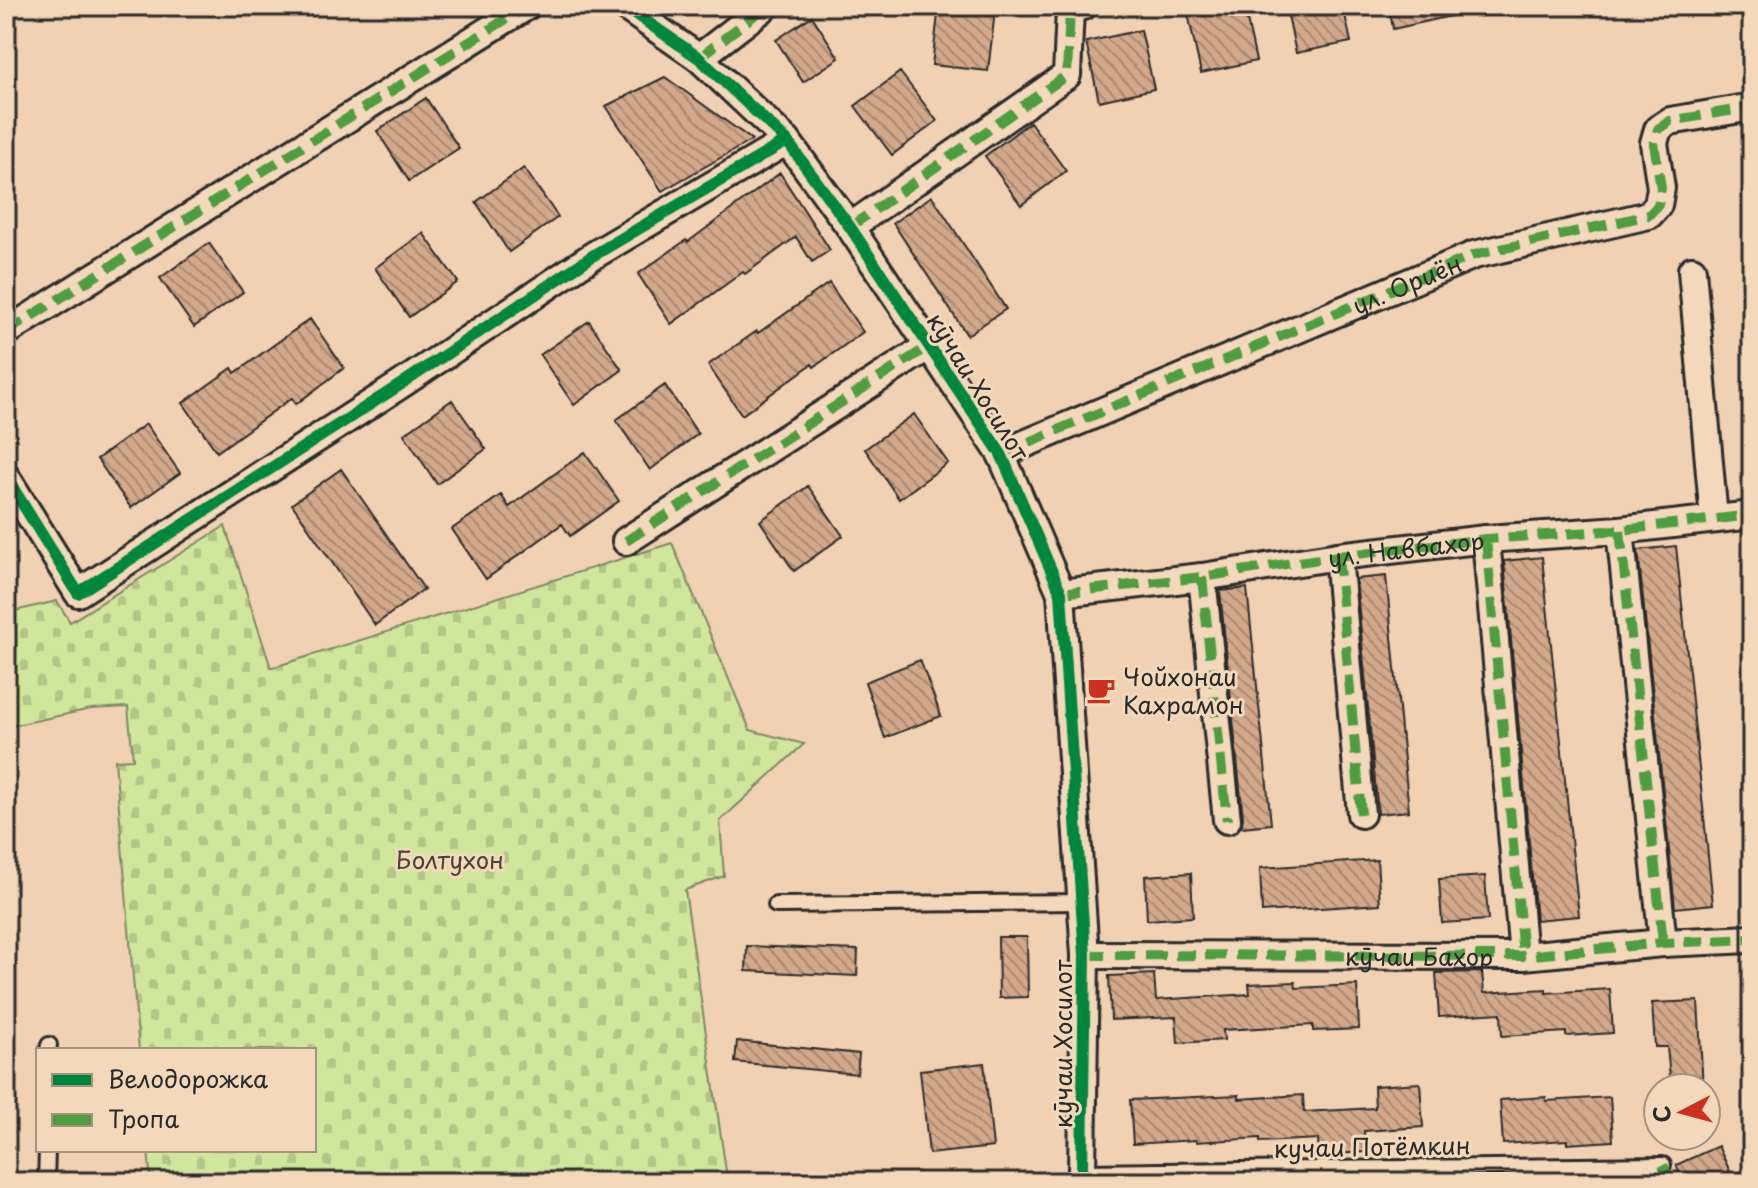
<svg xmlns="http://www.w3.org/2000/svg" width="1758" height="1188" font-family="'Playpen Sans',sans-serif">
<style>
.cemetery{fill:url(#cemetery-stones);stroke:#7e8864;stroke-width:2}
.building{fill:url(#building-back-hatch);stroke:#2b2b2b;stroke-width:2}
.lines{fill:none;stroke-linecap:round;stroke-linejoin:round}
.service-casing{stroke:#2b2b2b;stroke-width:20}
.minor-casing{stroke:#2b2b2b;stroke-width:32}
.service{stroke:#f4d8bb;stroke-width:14}
.minor{stroke:#f4d8bb;stroke-width:26}
.quiet{stroke:#4f9d41;stroke-width:10;stroke-dasharray:20 10;stroke-linecap:butt}
.cycleway-casing{stroke:#f4d8bb;stroke-width:17}
.cycleway{stroke:#00873e;stroke-width:12}
.labels{text-anchor:middle;dominant-baseline:central;stroke-width:6;stroke-linejoin:round;paint-order:stroke}
.street-label{font-size:24px;fill:#2b2b2b;stroke:#f4d8bb}
.poi-label{font-size:24px;fill:#2b2b2b;stroke:#f4d8bb;text-anchor:start}
.park-label{font-size:24px;fill:#44473c;stroke:#f4d8bb}
</style>
<defs>
<pattern id="cemetery-stones" width="16" height="16" patternUnits="userSpaceOnUse" patternTransform="scale(2)"><rect width="16" height="16" fill="#d0e69c"/><path d="M2 7V4a2 2 0 0 1 4 0v3zM10 15v-3a2 2 0 0 1 4 0v3z" fill="#b3c587"/></pattern>
<pattern id="building-back-hatch" width="6" height="6" patternUnits="userSpaceOnUse" patternTransform="scale(2)"><rect width="6" height="6" fill="#d3a98c"/><path d="M-1 5l2 2M0 0l6 6M5-1l2 2" fill="none" stroke="#ab8a73"/></pattern>
</defs>
<rect width="100%" height="100%" fill="#f1d1b4"/>
<filter id="ink" filterUnits="userSpaceOnUse"><feTurbulence type="fractalNoise" baseFrequency=".0125" numOctaves="2"/><feDisplacementMap in="SourceGraphic" scale="16" xChannelSelector="R" yChannelSelector="G"/><feConvolveMatrix kernelMatrix="1 2 1 2 8 2 1 2 1" color-interpolation-filters="sRGB"/></filter>
<g filter="url(#ink)">
<!-- cemetery -->
<path class="cemetery" d="M225 526 271 668 672 543 750 730 804 744 720 821 724 876 685 890 726 1171 711 1182H151L148 1150H314V1050H139L115 760 133 759 128 707 91 709 6 727V613L57 601 70 622Z"/>
<!-- building -->
<path class="building" d="M939 6 995 11 988 71 932 65Z
M1224 6H1244L1256 61 1201 73 1188 14Z
M1286 6H1343L1351 42 1296 53Z
M1389 6H1459L1460 14 1393 29Z
M812 16 839 58 803 82 776 40Z
M1141 30 1154 89 1099 101 1086 42Z
M900 72 937 121 892 155 855 106Z
M665 77 752 140 662 191 606 106Z
M426 98 459 148 409 181 377 131Z
M1030 122 1066 171 1021 205 985 156Z
M524 168 558 217 509 252 476 202Z
M780 173 830 250 812 262 796 237 745 274 743 272 671 324 638 274 686 240 688 242Z
M932 196 1006 309 967 335 893 223Z
M423 233 458 282 409 317 375 268Z
M209 243 243 292 194 327 160 278Z
M829 283 863 332 814 367 812 364 742 415 708 365 757 331 758 333Z
M310 319 344 368 296 404 292 398 217 452 183 403 232 368 235 373Z
M589 321 622 370 574 405 540 355Z
M665 385 698 434 650 470 616 420Z
M452 400 486 449 437 484 404 434Z
M914 414 948 463 899 499 865 449Z
M146 424 180 473 131 508 97 459Z
M585 452 619 501 570 536 562 524 486 579 452 529 501 495 509 507Z
M341 469 424 589 375 625 292 504Z
M808 486 843 536 794 571 760 521Z
M1676 546 1713 904 1675 908 1638 550Z
M1542 557 1579 916 1536 920 1504 561Z
M1386 576 1409 811 1378 814 1356 579Z
M1247 588 1271 824 1241 827 1243 818 1220 591Z
M920 660 941 716 885 738 865 682Z
M1377 860 1380 904 1262 912 1260 868Z
M1191 873 1193 917 1147 920 1145 876Z
M1485 876 1488 920 1442 923 1439 879Z
M998 937H1027L1028 997 999 998Z
M747 946 858 950 857 976 746 971Z
M1482 972 1484 993 1546 989V993L1610 989 1613 1033 1566 1036V1032L1502 1036 1501 1013 1439 1017 1436 973Z
M1154 974 1156 1000 1250 994 1249 984 1295 982 1296 988 1357 985 1359 1029 1313 1031V1025L1223 1030 1224 1040 1178 1043 1176 1017 1111 1020 1109 976Z
M1698 1001 1703 1088H1671L1667 1047H1655L1652 1003Z
M737 1041 859 1054 857 1074 735 1062Z
M984 1063 993 1147 929 1154 920 1070Z
M1420 1083 1423 1127 1364 1131 1365 1152 1319 1155 1318 1139 1260 1142V1138L1196 1142V1140L1133 1144 1130 1100 1239 1095V1099L1303 1095 1304 1112 1375 1108 1374 1086Z
M1546 1097V1101L1610 1097 1613 1141 1567 1144V1140L1503 1144 1500 1100Z
M1718 1146 1735 1182H1684L1676 1165Z"/>
<g class="lines">
<defs>
<path id="service" d="M776 905 1082 902
M48 1050 49 1045
M1082 1172 1663 1165
M46 1182 47 1150"/>
<g id="minor">
<path d="M624 6 699 58 787 141 850 227 1001 454 1061 593 1085 955 1082 1172 1081 1182"/>
<path d="M699 58 766 6"/>
<path d="M850 227 1067 75 1070 9 1083 6"/>
<path d="M1692 270 1714 519"/>
<path d="M6 332 527 6"/>
<path id="s1" d="M1001 454 1474 255 1649 215 1658 205 1661 188 1654 143 1658 129 1670 121 1752 107"/>
<path d="M6 477 78 593 403 383 594 255 787 141"/>
<path d="M1620 530 1663 943"/>
<path d="M1486 539 1523 956"/>
<path d="M626 541 929 346"/>
<path d="M1338 556 1361 814"/>
<path d="M1202 577 1227 820"/>
<path id="s2" d="M1061 593 1202 577 1338 556 1486 539 1620 530 1752 515"/>
<path id="s3" d="M1085 955 1523 956 1663 943 1752 939"/>
</g>
</defs>
<!-- service casing -->
<use href="#service" class="service-casing"/>
<!-- minor casing -->
<use href="#minor" class="minor-casing"/>
<!-- service -->
<use href="#service" class="service"/>
<!-- minor -->
<use href="#minor" class="minor"/>
<!-- quiet -->
<path class="quiet" d="M699 58 766 6
M850 227 1067 75 1070 9 1083 6
M6 332 527 6
M1001 454 1474 255 1649 215 1658 205 1661 188 1654 143 1658 129 1670 121 1752 107
M1620 530 1663 943
M1486 539 1523 956
M626 541 929 346
M1338 556 1361 814
M1202 577 1227 820
M1061 593 1202 577 1338 556 1486 539 1620 530 1752 515
M1085 955 1523 956 1663 943 1752 939
M1663 1165 1670 1182"/>
<defs>
<path id="cycleway" d="M624 6 699 58 787 141 850 227 1001 454 1061 593 1085 955 1082 1172 1081 1182
M6 477 78 593 403 383 594 255 787 141"/>
</defs>
<!-- cycleway casing -->
<use href="#cycleway" class="cycleway-casing"/>
<!-- cycleway -->
<use href="#cycleway" class="cycleway"/>
</g>
</g>
<!-- icons -->
<defs>
<symbol id="cafe-bare" viewBox="-9 -9 18 18"><path d="M-5.5-4.5H6V0H3Q3 3.5 0 3.5H-2.5Q-5.5 3.5-5.5 0ZM3-3.2v2h1.7v-2ZM-6 4.5H4V6H-6Z" fill="#c8321e" stroke="#f4d8bb" stroke-width="2.5" paint-order="stroke"/></symbol>
</defs>
<g fill-rule="evenodd">
<use href="#cafe-bare" x="1081" y="670" width="40" height="40"/>
</g>
<g class="labels">
<!-- street labels -->
<g class="street-label">
<text stroke="none"><textPath href="#s1" startOffset="440">ул. Ориён</textPath></text>
<text transform="translate(979 386) rotate(58)">кӯчаи Хосилот</text>
<text stroke="none"><textPath href="#s2" startOffset="348">ул. Навбахор</textPath></text>
<text stroke="none"><textPath href="#s3" startOffset="334">кӯчаи Баҳор</textPath></text>
<text transform="translate(1062 1044) rotate(-90)">кӯчаи Хосилот</text>
<text transform="translate(1372 1146) rotate(-1)">кучаи Потёмкин</text>
</g>
<!-- poi labels -->
<g class="poi-label">
<text x="1123" y="676">Чойхонаи<tspan x="1123" dy="28">Кахрамон</tspan></text>
</g>
<!-- park labels -->
<g class="park-label">
<text x="450" y="859">Болтухон</text>
</g>
</g>
<!-- margin -->
<rect width="1758" height="1188" fill="none" stroke="#f4d8bb" stroke-width="32"/>
<rect x="16" y="16" width="1726" height="1156" fill="none" stroke="#2b2b2b" stroke-width="3" filter="url(#ink)"/>
<!-- legend -->
<rect x="36" y="1048" width="280" height="104" fill="#f4d8bb" stroke="#a49381" stroke-width="2"/>
<rect x="52" y="1074" width="40" height="12" fill="#00873e" stroke="#a49381" stroke-width="2"/>
<text x="108" y="1088" font-size="24" fill="#2b2b2b">Велодорожка</text>
<rect x="52" y="1114" width="40" height="12" fill="#4f9d41" stroke="#a49381" stroke-width="2"/>
<text x="108" y="1128" font-size="24" fill="#2b2b2b">Тропа</text>
<!-- north arrow -->
<g transform="translate(1682 1112) rotate(264)"><circle r="38" fill="#f4d8bb" stroke="#a49381" stroke-width="2"/>
<path d="M0-6L14 30L0 20L-14 30Z" fill="#c8321e"/>
<text y="-12" font-size="22" font-weight="bold" text-anchor="middle" fill="#2b2b2b">С</text>
</g>
</svg>
